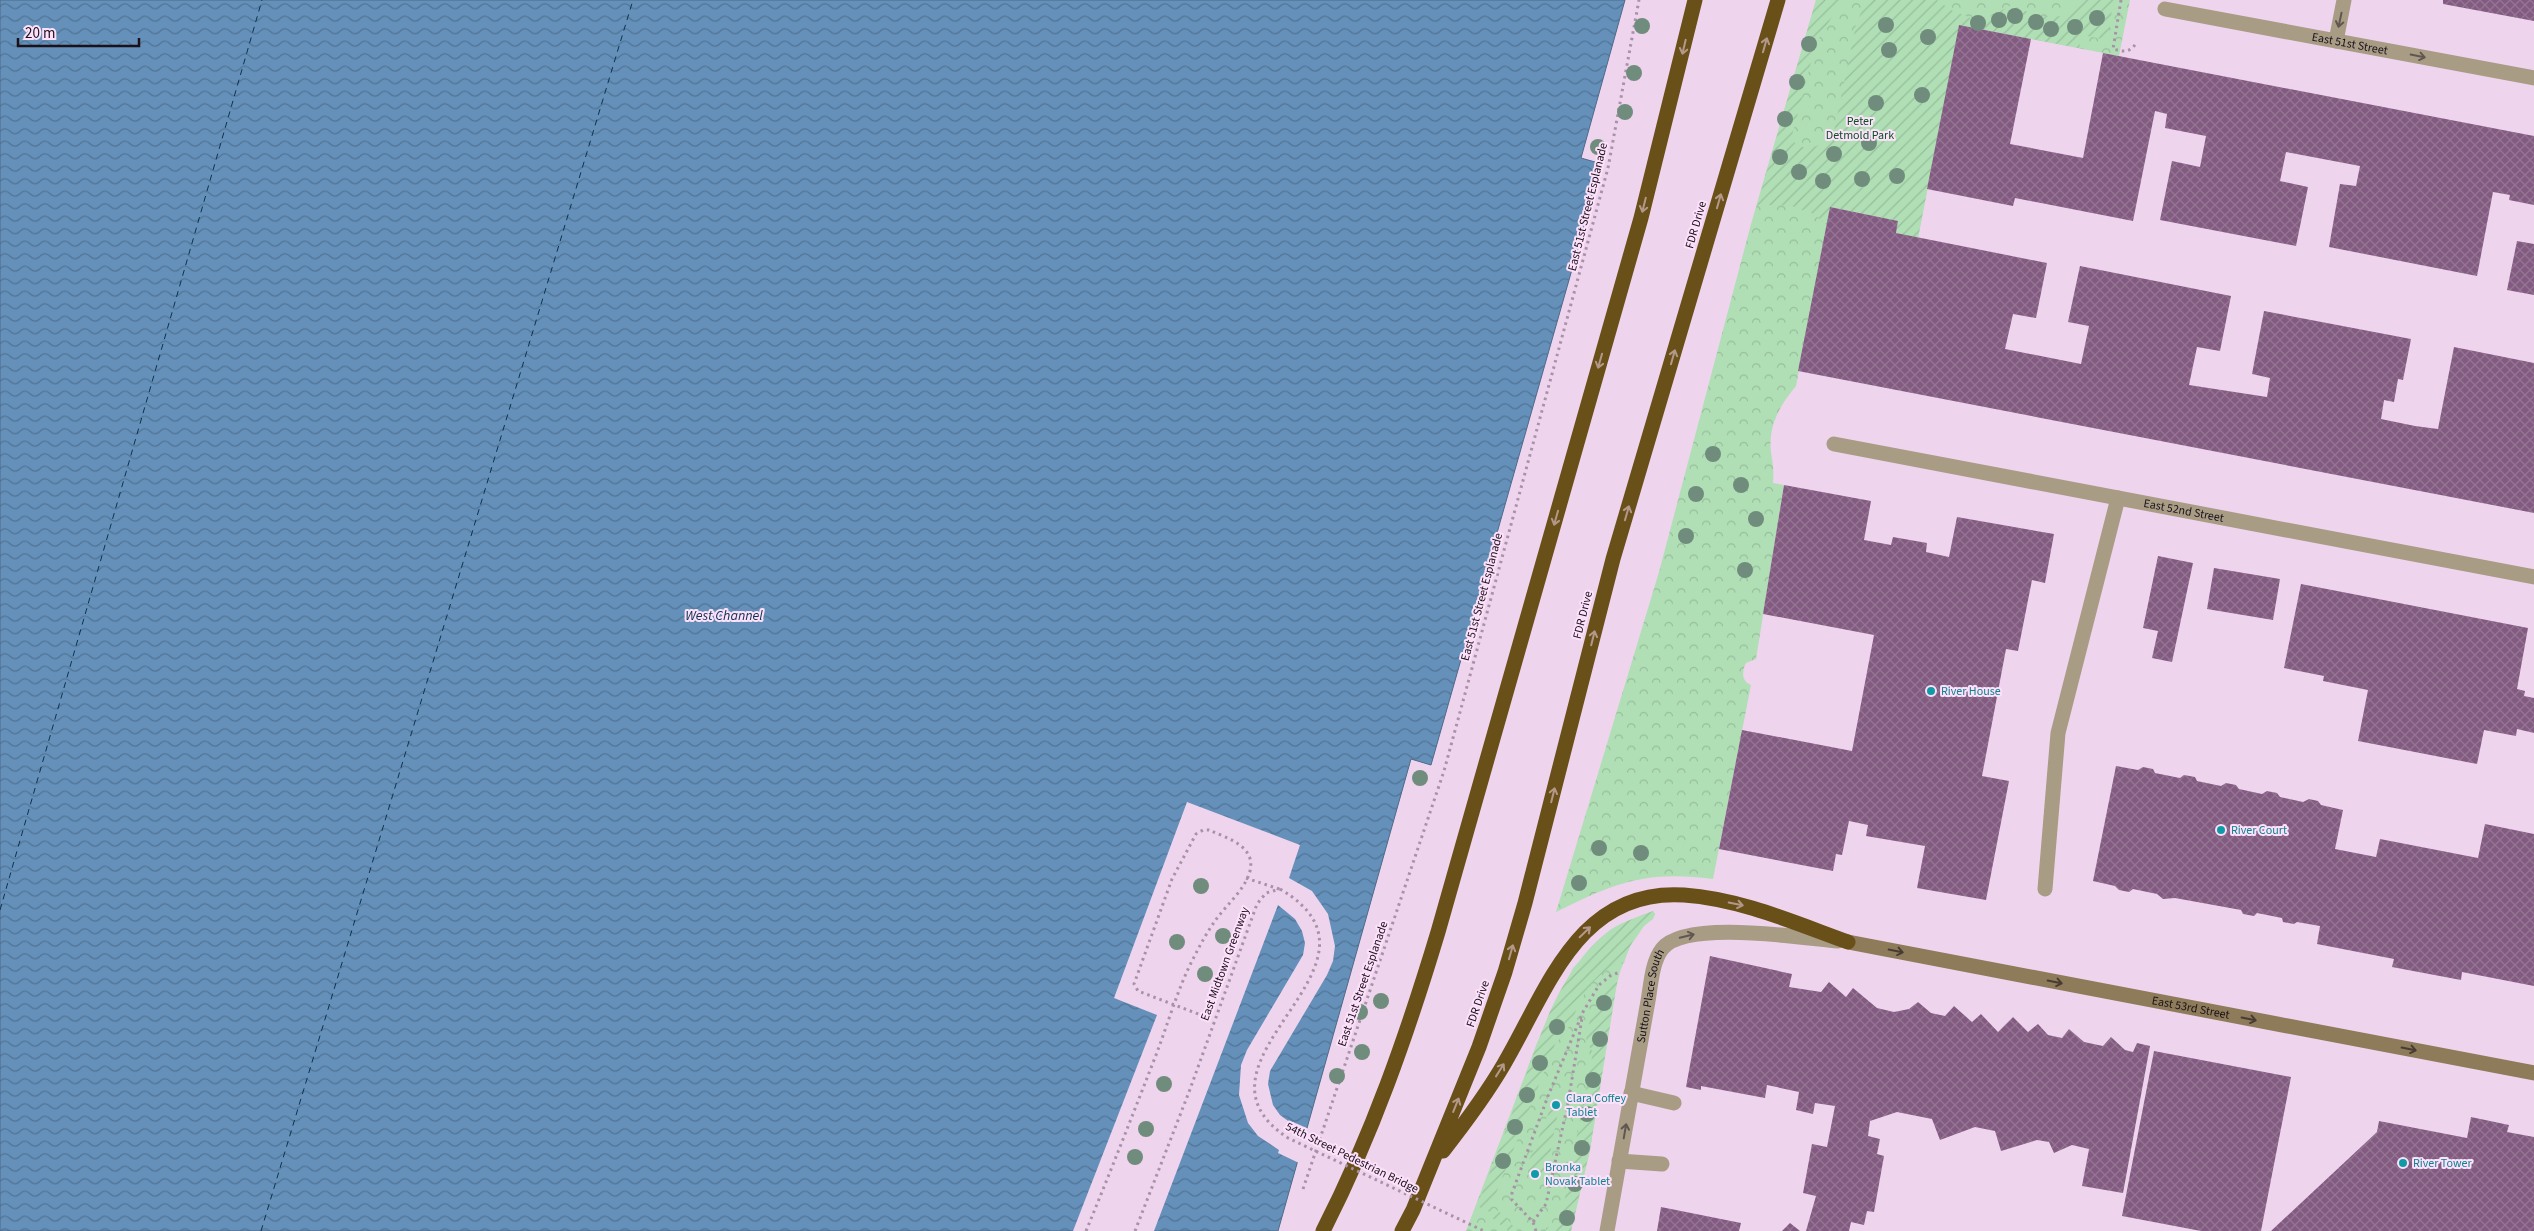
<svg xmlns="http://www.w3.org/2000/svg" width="2534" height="1231" font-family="'Source Sans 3',sans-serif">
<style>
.forest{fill:url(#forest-crowns)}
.garden{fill:url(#garden-furrows)}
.water{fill:url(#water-waves);stroke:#4e6a89}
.pier{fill:#efd4ee}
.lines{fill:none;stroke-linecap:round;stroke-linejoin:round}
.ferry{stroke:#0e324e;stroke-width:1;stroke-dasharray:6 5;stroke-linecap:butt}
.building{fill:url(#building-cross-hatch)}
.path{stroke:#a792a7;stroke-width:3;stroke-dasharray:2.5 4;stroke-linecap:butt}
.lane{stroke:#a89c85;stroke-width:15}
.street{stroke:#a89c85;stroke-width:15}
.secondary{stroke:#8d7b59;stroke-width:15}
.highway{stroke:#695019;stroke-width:15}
.path-bridge{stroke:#a792a7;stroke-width:3;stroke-dasharray:2.5 4;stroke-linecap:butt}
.tree{fill:#708c7c}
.oneway{stroke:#615650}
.oneway2{stroke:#b3988a}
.oneway3{stroke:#483b33}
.culture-dot{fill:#0f9aa8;stroke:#fde1fb;stroke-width:2}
.labels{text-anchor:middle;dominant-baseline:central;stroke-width:4;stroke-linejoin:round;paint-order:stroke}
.street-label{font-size:12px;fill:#1a111a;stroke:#fde1fb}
.park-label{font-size:12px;fill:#08521e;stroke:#fde1fb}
.culture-label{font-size:12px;fill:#0d838f;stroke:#fde1fb;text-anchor:start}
.water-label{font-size:14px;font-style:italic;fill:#0e324e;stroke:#fde1fb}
</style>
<defs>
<pattern id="forest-crowns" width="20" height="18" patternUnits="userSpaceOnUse" patternTransform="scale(1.25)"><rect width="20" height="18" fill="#b0dfb5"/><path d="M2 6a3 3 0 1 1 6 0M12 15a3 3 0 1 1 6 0" fill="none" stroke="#97be9b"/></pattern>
<pattern id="garden-furrows" width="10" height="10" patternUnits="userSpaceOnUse" patternTransform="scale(1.25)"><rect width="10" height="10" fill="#b0dfb5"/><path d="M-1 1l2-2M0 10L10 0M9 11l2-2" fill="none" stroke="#97be9b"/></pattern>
<pattern id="water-waves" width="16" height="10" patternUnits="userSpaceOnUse" patternTransform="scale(1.25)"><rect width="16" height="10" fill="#6490b9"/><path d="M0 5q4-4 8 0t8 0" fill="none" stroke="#527496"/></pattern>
<pattern id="building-cross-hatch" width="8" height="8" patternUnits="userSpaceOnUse" patternTransform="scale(1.25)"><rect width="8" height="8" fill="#835a82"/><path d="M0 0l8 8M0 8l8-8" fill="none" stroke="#947693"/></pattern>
</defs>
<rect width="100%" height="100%" fill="#efd4ee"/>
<!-- forest -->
<path class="forest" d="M1816 0H2130L2119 56 1959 25 1918 238 1898 221 1830 207 1796 386C1780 405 1768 426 1771 452 1773 464 1774 471 1773 483L1784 485 1756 659 1746 663C1742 671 1741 681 1751 685L1713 879C1646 870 1614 883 1556 912L1659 572 1751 224Z
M1653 911 1655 914 1653 919 1644 926 1629 948 1620 972 1613 1000 1590 1150 1571 1231H1466L1537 1043 1573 968 1607 933 1627 921Z"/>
<!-- garden -->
<path class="garden" d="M1816 0H1842L1816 43 1792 136 1796 146C1815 150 1822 146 1834 131L1856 25 1863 7 1872 0H1937L1951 10 1973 19 1987 18 2012 5C2027 12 2051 23 2067 13 2071 10 2075 4 2078 0H2114L2107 40 2082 35 2079 48 1959 25 1918 238 1896 233 1898 221 1830 207 1827 225C1802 202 1788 206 1757 205Z
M1653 911 1655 914C1652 920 1648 921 1644 926 1634 935 1628 950 1624 963L1619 962C1605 970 1594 979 1585 993 1574 1008 1572 1032 1556 1042L1491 1206 1505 1216 1517 1231H1508L1491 1217 1492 1213 1477 1206C1492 1167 1507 1128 1521 1089 1541 1033 1558 974 1605 934 1619 922 1637 918 1653 911Z
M1613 983H1617L1590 1150 1571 1231H1546V1228L1560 1224 1593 1052 1586 1042C1588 1020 1596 998 1613 983Z
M1555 1097 1560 1099V1102L1547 1169 1545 1176 1535 1180 1528 1175V1163Z"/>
<!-- water -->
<path class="water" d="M0 0H1625L1581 158 1602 164 1431 765 1411 759 1278 1231H0Z"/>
<!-- pier -->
<path class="pier" d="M1187 802 1300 845 1289 878 1312 891 1328 914 1335 946 1333 961 1327 975 1270 1071 1268 1084 1273 1105 1280 1115 1291 1123 1293 1122 1309 1129 1299 1163 1278 1153 1279 1150 1258 1136 1248 1123 1239 1095 1241 1065 1247 1050 1303 955 1305 943 1302 931 1295 919 1278 905 1154 1231H1073L1157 1015 1114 998Z"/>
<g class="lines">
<!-- ferry -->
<path class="ferry" d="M0 910 262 0
M261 1231 633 0"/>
</g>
<!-- building -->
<path class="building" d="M2443 0H2534V21L2443 4Z
M1959 25 2031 39 2010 144 2083 158 2103 53 2534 136V205L2509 200 2510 195 2493 192 2477 276 2329 247 2340 184 2356 186 2360 166 2286 152 2280 181 2308 187 2296 246 2160 220 2172 161 2200 167 2206 136 2165 128 2167 114 2155 111 2133 221 2015 198 2013 206 1927 189Z
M1830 207 1898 221 1896 233 2047 263 2036 318 2013 314 2005 349 2081 364 2089 326 2068 322 2080 266 2231 296 2220 351 2197 347 2189 385 2267 397 2270 378 2252 374 2264 311 2411 339 2403 380 2398 379 2394 402 2384 400 2381 419 2415 426 2438 429 2454 347 2534 363V513L1798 371Z
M2517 241 2534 244V295L2507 290Z
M1784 485 1871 501 1864 540 1891 545 1893 537 1927 543 1926 552 1949 557 1957 517 2054 534 2045 583 2032 580 2018 651 2006 649 1982 776 2009 781 1986 900 1917 888 1925 846 1866 836 1868 825 1849 821 1842 855 1836 854 1833 871 1719 849 1742 730 1852 751 1874 635 1763 614Z
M2158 556 2193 563 2172 662 2152 658 2158 631 2143 628Z
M2214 568 2280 579 2273 620 2207 609Z
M2301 584 2528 628 2517 689 2525 691 2524 696 2534 698V733L2517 729 2516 736 2484 730 2477 764 2358 741 2368 690 2323 681 2324 676 2284 668Z
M2116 766 2138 770 2143 767 2153 769 2155 773 2180 778 2184 775 2195 777 2197 781 2221 786 2226 783 2236 785 2239 789 2262 794 2267 791 2277 793 2280 797 2303 802 2309 799 2318 801 2321 805 2343 810 2335 849 2376 857 2380 839 2478 858 2485 824 2534 834V986L2462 972 2461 980 2392 967 2394 959 2317 944 2320 926 2297 922 2294 924 2283 922 2282 918 2257 913 2254 916 2243 914 2241 910 2175 898 2163 899 2157 894 2133 889 2129 892 2119 890 2115 886 2093 881Z
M1710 956 1792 974 1789 987 1821 992 1829 982 1846 997 1853 988 1877 1008 1894 1012 1909 1009 1918 1002 1931 1013 1945 1016 1954 1006 1972 1022 1981 1014 1998 1032 2013 1017 2028 1032 2038 1024 2048 1035 2062 1038 2069 1029 2084 1042 2103 1046 2111 1037 2125 1050 2133 1052 2137 1043 2150 1046 2123 1193 2082 1186 2089 1149 2072 1145 2054 1153 2049 1142 2037 1140 2001 1151 1995 1131 1975 1127 1940 1140 1932 1119 1897 1112 1870 1121 1868 1136 1880 1139 1877 1154 1884 1156 1874 1212 1867 1211 1864 1225 1851 1222 1849 1231H1806L1816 1196 1803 1193 1812 1144 1827 1147 1835 1106 1815 1103 1813 1114 1796 1110 1799 1092 1767 1085 1765 1098 1701 1086V1090L1686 1087Z
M2154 1051 2291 1077 2261 1231H2201L2122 1216Z
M2471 1117 2509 1125 2507 1132 2534 1137V1231H2271L2377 1132 2379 1121 2467 1138Z
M1661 1207 1741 1223 1739 1231H1657Z
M1790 1223 1800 1231H1782Z"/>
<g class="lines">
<!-- path -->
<path class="path" d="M2121 0 2113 49C2124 52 2130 53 2137 42
M1246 878 1279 889
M1303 1189 1444 771 1608 168 1639 0
M1533 1222 1546 1204 1568 1103 1582 1018
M1086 1231C1110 1173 1133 1114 1156 1055 1167 1026 1176 995 1189 967 1197 951 1205 935 1215 921 1226 905 1245 890 1250 871 1256 846 1227 838 1209 830H1203L1196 834 1172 879 1134 984 1138 991 1214 1020
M1135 1231 1189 1092 1257 904 1266 893 1280 889
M1536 1231 1533 1222 1512 1200V1193L1548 1096 1583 1012 1599 985 1610 976 1620 972"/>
<!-- lane -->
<path class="lane" d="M2045 889 2058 733 2118 498
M1631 1093 1674 1103
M1619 1161 1662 1164"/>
<!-- street -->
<g class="street">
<path id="s1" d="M2165 9 2534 78"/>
<path d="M2336 41 2344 0"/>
<path id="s2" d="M1834 444 2534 577"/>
<path id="s3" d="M1607 1231 1648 1001C1651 984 1652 962 1662 949 1685 919 1802 938 1838 941"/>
</g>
<!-- secondary -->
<path class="secondary" id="s4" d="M1848 942 2534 1073"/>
<!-- highway -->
<path class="highway" d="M1443 1151C1465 1123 1486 1095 1504 1064 1548 989 1578 888 1684 895 1741 899 1795 923 1848 942
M1323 1231C1372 1135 1407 1035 1438 932L1641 218 1695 0
M1402 1231 1413 1210 1479 1047 1505 972 1525 903 1613 559 1778 0"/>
<!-- path-bridge -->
<path class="path-bridge" d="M1280 889C1409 965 1171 1061 1288 1138L1484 1231"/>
</g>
<!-- trees -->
<g class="tree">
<circle cx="2015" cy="16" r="8"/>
<circle cx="2097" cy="18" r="8"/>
<circle cx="1999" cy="20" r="8"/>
<circle cx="2036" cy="22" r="8"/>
<circle cx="1978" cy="23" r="8"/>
<circle cx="1886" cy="25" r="8"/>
<circle cx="1642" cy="26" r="8"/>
<circle cx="2075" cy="27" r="8"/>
<circle cx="2051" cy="29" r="8"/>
<circle cx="1928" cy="37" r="8"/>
<circle cx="1809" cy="44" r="8"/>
<circle cx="1889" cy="50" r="8"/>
<circle cx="1634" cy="73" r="8"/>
<circle cx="1797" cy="82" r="8"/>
<circle cx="1922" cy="95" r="8"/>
<circle cx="1876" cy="103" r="8"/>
<circle cx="1625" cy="112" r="8"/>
<circle cx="1785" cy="119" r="8"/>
<circle cx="1869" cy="143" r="8"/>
<circle cx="1598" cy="147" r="8"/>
<circle cx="1834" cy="154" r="8"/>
<circle cx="1780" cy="157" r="8"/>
<circle cx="1799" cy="172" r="8"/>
<circle cx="1897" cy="176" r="8"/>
<circle cx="1862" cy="179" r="8"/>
<circle cx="1823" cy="181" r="8"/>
<circle cx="1713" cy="454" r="8"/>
<circle cx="1741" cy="485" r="8"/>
<circle cx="1696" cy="494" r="8"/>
<circle cx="1756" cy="519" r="8"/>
<circle cx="1686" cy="536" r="8"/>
<circle cx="1745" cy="570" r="8"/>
<circle cx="1420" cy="778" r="8"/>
<circle cx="1599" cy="848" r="8"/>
<circle cx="1641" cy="853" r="8"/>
<circle cx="1579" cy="883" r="8"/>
<circle cx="1201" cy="886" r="8"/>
<circle cx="1223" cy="936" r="8"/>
<circle cx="1177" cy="942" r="8"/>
<circle cx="1205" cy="974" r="8"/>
<circle cx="1381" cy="1001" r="8"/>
<circle cx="1604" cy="1003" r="8"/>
<circle cx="1360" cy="1012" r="8"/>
<circle cx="1557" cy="1027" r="8"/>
<circle cx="1600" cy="1039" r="8"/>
<circle cx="1362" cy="1052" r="8"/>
<circle cx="1540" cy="1063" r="8"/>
<circle cx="1337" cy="1076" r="8"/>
<circle cx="1593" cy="1080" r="8"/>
<circle cx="1164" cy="1084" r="8"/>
<circle cx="1527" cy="1095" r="8"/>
<circle cx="1587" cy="1114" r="8"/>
<circle cx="1515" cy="1127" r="8"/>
<circle cx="1146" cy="1129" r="8"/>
<circle cx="1582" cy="1148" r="8"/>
<circle cx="1135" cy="1157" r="8"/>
<circle cx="1503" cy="1161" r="8"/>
<circle cx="1575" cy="1184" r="8"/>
<circle cx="1567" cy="1218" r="8"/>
</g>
<!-- one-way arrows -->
<defs><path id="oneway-shaft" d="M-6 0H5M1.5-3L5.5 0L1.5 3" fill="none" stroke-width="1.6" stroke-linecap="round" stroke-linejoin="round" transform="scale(1.25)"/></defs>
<g class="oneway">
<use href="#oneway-shaft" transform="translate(2340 20) rotate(102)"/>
<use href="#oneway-shaft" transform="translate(2418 56) rotate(11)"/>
<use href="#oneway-shaft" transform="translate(1687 936) rotate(-14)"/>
<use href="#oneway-shaft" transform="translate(1625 1131) rotate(-80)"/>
</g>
<g class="oneway2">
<use href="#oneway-shaft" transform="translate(1765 45) rotate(-74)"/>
<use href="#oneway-shaft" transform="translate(1684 47) rotate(103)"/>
<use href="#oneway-shaft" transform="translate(1719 201) rotate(-74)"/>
<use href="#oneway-shaft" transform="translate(1644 205) rotate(104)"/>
<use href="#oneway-shaft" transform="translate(1673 357) rotate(-74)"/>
<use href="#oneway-shaft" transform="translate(1600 361) rotate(106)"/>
<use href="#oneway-shaft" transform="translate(1627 513) rotate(-74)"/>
<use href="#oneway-shaft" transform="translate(1556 518) rotate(106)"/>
<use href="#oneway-shaft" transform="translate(1593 638) rotate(-76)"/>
<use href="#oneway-shaft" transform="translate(1553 795) rotate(-76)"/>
<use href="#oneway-shaft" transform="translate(1736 904) rotate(12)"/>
<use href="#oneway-shaft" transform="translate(1585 932) rotate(-44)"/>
<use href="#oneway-shaft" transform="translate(1511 952) rotate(-74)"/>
<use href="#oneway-shaft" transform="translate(1500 1070) rotate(-58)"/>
<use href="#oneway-shaft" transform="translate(1456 1105) rotate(-68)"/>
</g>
<g class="oneway3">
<use href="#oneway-shaft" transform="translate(1896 951) rotate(11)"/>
<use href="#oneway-shaft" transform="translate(2055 982) rotate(11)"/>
<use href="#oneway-shaft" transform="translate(2249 1019) rotate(11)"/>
<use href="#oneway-shaft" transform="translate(2409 1049) rotate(11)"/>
</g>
<!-- markers -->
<g class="culture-dot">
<circle cx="1931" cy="691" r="5"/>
<circle cx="2221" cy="830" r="5"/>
<circle cx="1556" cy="1105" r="5"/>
<circle cx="2403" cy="1163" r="5"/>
<circle cx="1535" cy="1174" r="5"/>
</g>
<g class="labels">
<!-- street labels -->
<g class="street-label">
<text stroke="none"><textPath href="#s1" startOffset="188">East 51st Street</textPath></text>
<text transform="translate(1588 207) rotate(-76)">East 51st Street Esplanade</text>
<text transform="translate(1696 225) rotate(-74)">FDR Drive</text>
<text stroke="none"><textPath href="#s2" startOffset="356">East 52nd Street</textPath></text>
<text transform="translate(1482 597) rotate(-75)">East 51st Street Esplanade</text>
<text transform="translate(1583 615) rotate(-76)">FDR Drive</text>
<text transform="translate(1225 964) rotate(-70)">East Midtown Greenway</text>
<text transform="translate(1363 984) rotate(-71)">East 51st Street Esplanade</text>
<text stroke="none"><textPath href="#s3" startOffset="239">Sutton Place South</textPath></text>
<text transform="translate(1478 1004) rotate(-71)">FDR Drive</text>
<text stroke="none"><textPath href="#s4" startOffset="349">East 53rd Street</textPath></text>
<text transform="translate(1352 1158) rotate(26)">54th Street Pedestrian Bridge</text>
</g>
<!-- park labels -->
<g class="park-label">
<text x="1860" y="121">Peter<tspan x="1860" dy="14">Detmold Park</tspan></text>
</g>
<!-- culture labels -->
<g class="culture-label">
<text x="1941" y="691">River House</text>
<text x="2231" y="830">River Court</text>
<text x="1566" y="1098">Clara Coffey<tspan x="1566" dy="14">Tablet</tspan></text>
<text x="2413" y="1163">River Tower</text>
<text x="1545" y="1167">Bronka<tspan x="1545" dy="14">Novak Tablet</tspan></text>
</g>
<!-- water labels -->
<g class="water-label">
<text x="724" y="616">West Channel</text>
</g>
</g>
<!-- scale -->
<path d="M18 38v8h121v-8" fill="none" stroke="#1a111a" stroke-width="2.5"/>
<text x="25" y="38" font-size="15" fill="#1a111a" stroke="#fde1fb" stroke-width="4" paint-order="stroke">20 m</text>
</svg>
